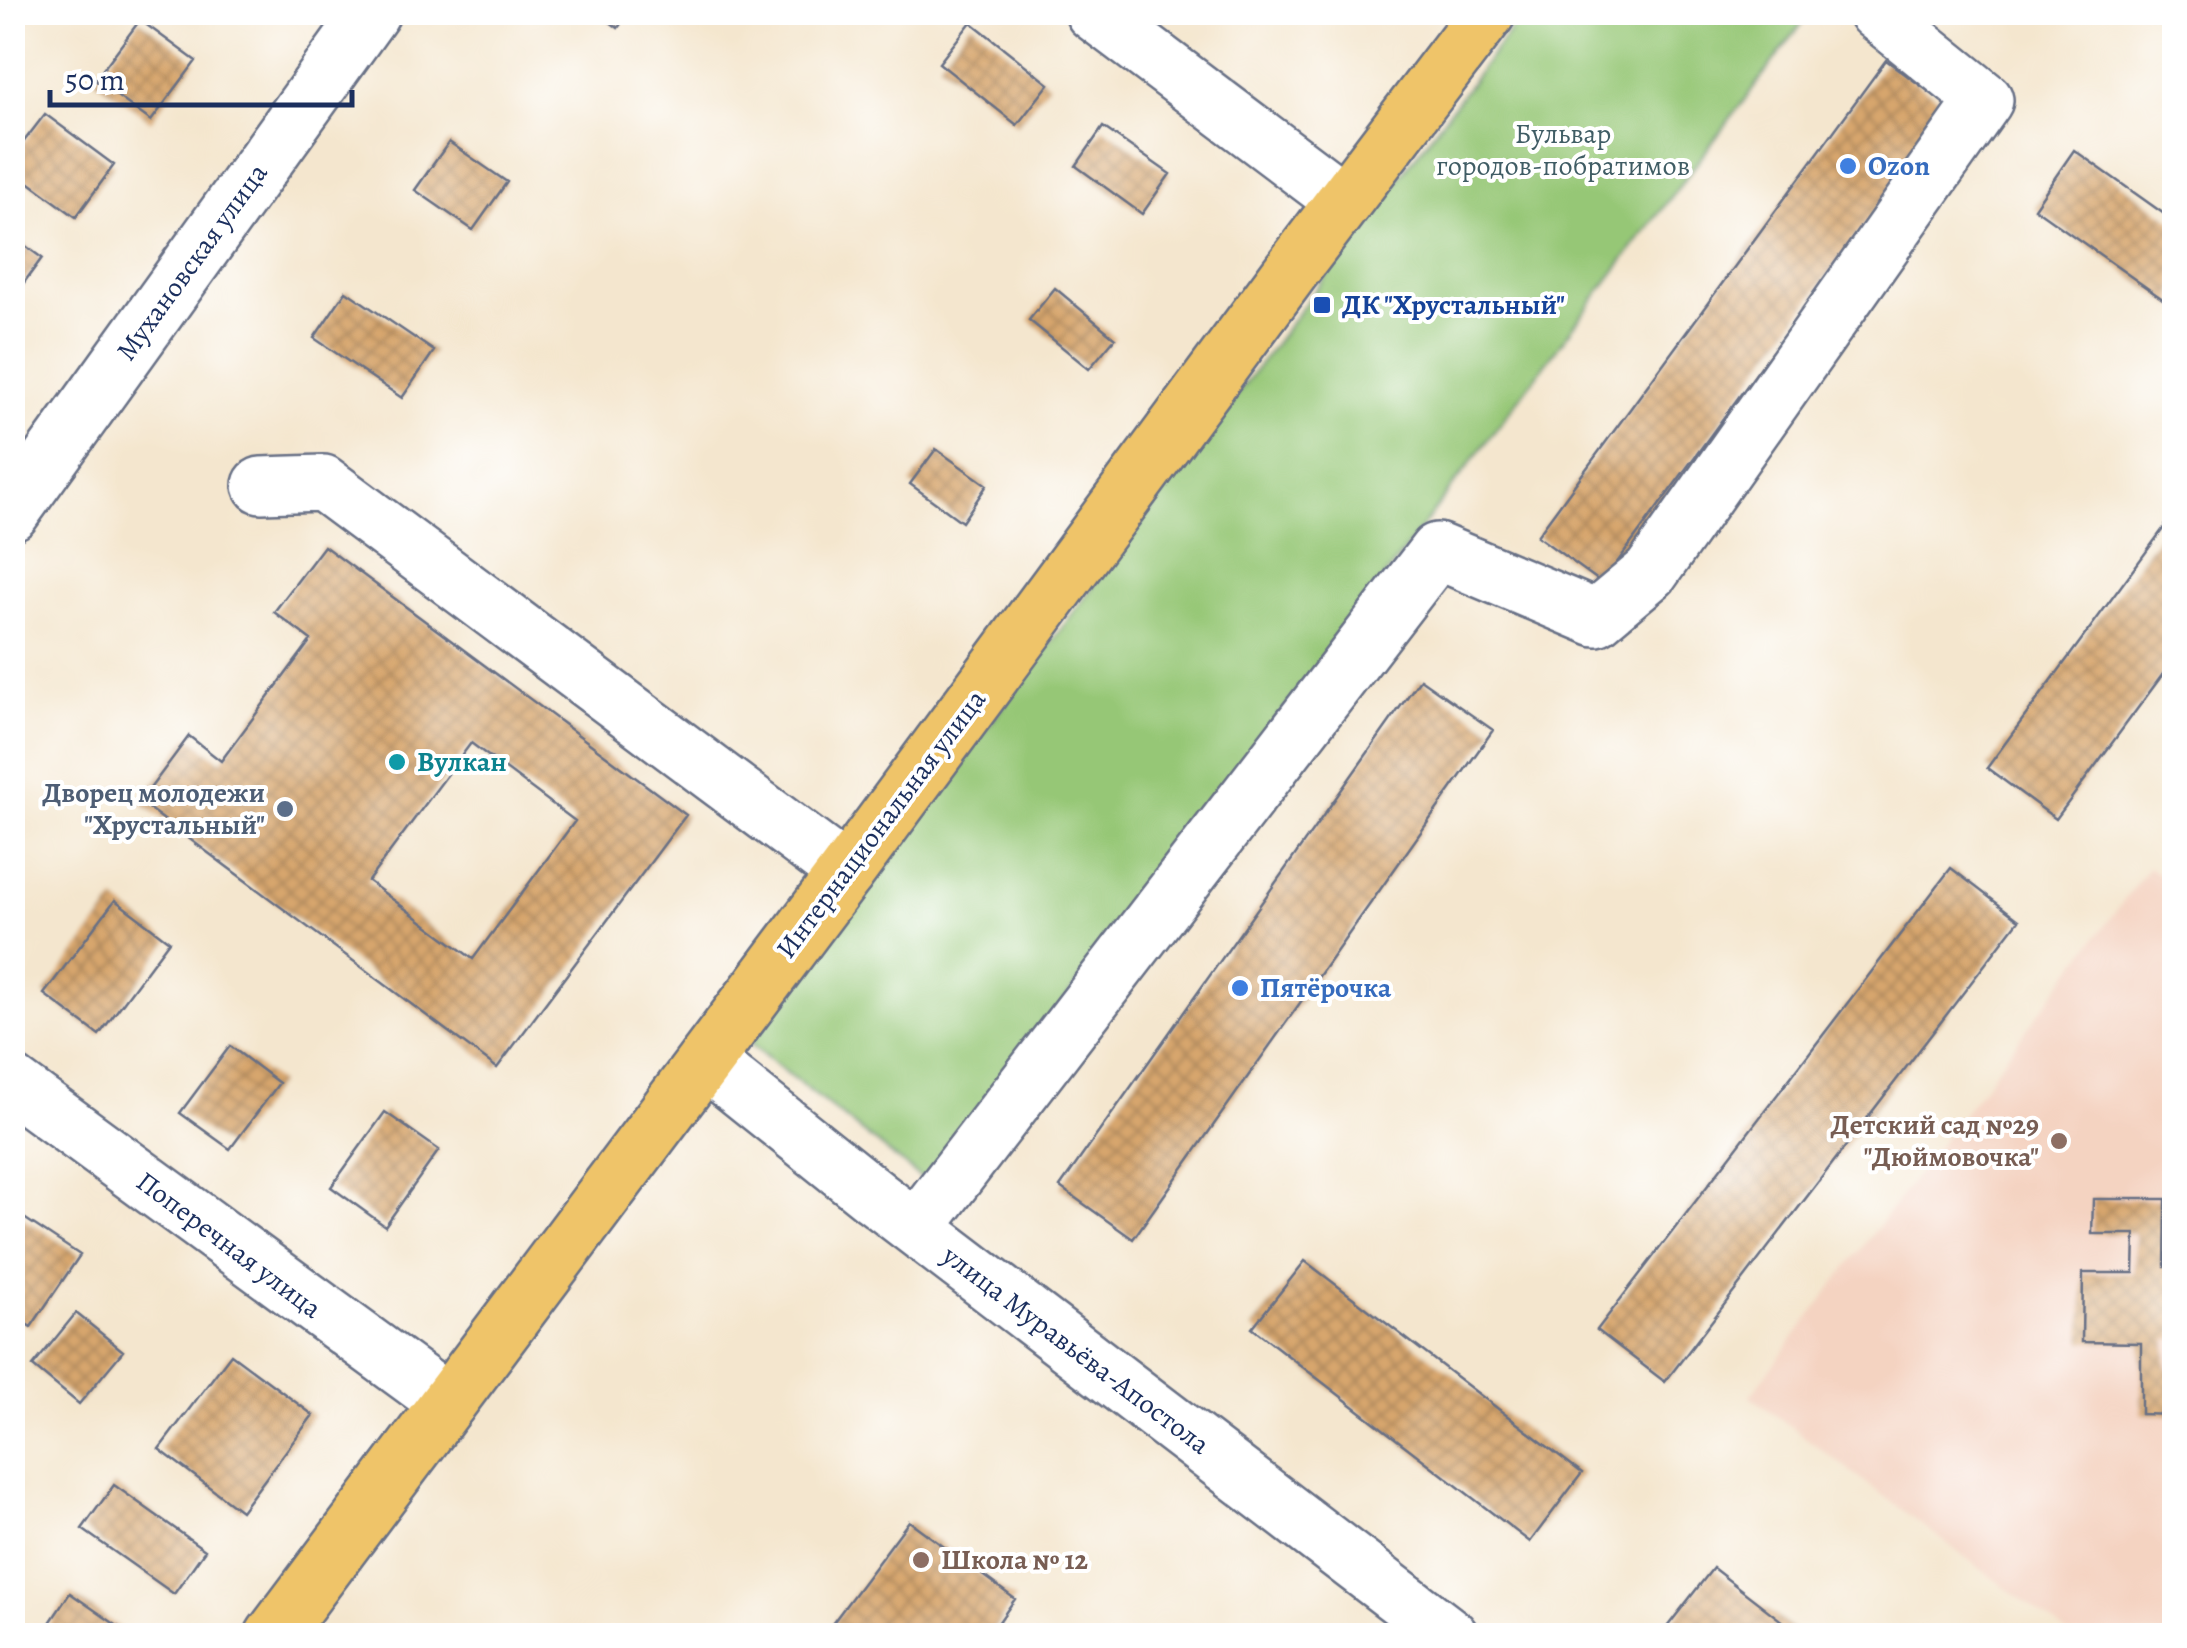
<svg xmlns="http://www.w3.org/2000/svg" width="2187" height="1648" font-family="Alegreya,serif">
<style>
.built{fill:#f4d3c1}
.park{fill:#96c776;stroke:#587b6a;stroke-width:2.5}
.building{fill:url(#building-cross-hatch);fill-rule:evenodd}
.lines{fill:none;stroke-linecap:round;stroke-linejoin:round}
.minor-casing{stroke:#676f85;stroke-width:60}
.major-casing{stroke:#676f85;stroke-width:60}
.minor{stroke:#fff;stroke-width:55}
.major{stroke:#efc469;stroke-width:55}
.shop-dot{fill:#3f7fe0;stroke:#fff;stroke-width:4}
.transit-dot{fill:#1a4fb4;stroke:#fff;stroke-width:4}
.culture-dot{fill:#0f9aa8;stroke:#fff;stroke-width:4}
.service-dot{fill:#5c6f8a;stroke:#fff;stroke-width:4}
.education-dot{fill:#8d6e63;stroke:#fff;stroke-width:4}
.labels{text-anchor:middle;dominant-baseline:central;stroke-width:8;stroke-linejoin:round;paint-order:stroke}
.park-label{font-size:28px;fill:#405d65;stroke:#fff}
.shop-label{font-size:28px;font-weight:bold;fill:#366cbe;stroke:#fff;text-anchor:start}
.street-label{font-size:28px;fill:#1b2f5e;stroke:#fff}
.transit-label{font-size:28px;font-weight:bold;fill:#164399;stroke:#fff;text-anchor:start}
.culture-label{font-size:28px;font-weight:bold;fill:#0d838f;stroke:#fff;text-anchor:start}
.service-label{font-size:28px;font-weight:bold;fill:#4e5e75;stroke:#fff;text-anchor:end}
.education-label{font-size:28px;font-weight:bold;fill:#785e54;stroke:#fff;text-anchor:end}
</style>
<defs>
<pattern id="building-cross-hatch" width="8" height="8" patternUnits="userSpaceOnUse" patternTransform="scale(2.5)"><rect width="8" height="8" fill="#d7a66d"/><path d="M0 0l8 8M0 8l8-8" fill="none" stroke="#ae885d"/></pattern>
</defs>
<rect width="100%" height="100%" fill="#fff"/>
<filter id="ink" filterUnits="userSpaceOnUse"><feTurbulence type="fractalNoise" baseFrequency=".01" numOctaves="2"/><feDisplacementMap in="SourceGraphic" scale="20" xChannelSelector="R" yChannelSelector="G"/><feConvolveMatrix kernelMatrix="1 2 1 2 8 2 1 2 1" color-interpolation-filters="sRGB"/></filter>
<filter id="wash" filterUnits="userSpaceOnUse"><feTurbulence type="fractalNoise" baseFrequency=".0048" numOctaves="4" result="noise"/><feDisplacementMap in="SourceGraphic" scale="40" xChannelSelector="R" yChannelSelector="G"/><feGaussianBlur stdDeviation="2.25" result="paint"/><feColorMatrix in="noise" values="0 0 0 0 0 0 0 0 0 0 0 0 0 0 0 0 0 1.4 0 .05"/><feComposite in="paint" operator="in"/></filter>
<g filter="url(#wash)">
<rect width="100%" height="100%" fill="#f4e6ce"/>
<!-- built -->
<path class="built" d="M2149 867 2174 885V1635H2069L1750 1396Z"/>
<!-- park -->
<path class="park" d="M1523 13H1810L927 1183 750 1044Z"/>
<g id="blocks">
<!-- building -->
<path class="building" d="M597 12H629L618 28Z
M140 20 196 61 151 121 95 80Z
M971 22 1049 84 1017 125 939 63Z
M1886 60 1951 108 1602 583 1537 536Z
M45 114 114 165 76 217 12 170V157Z
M1103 127 1170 174 1142 214 1076 166Z
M449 142 507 182 473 230 415 190Z
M2074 150 2174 221V307L2034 208Z
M12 236 42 258 12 299Z
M1055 288 1115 338 1089 369 1029 320Z
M346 291 434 351 402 398 314 338Z
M936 449 987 485 962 522 910 484Z
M2174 514V659L2056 819 1987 768Z
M324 546 686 815 497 1068 140 802 189 736 221 761 311 640 274 612ZM471 743 575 821 473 959 368 881Z
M1420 679 1493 730 1133 1239 1060 1187Z
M1951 868 2019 920 1665 1382 1597 1330Z
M115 900 169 941 99 1035 44 994Z
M230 1046 279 1083 230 1149 180 1113Z
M385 1112 439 1150 385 1226 331 1187Z
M2093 1199H2166L2165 1267H2174V1340H2167V1368L2174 1369V1415L2141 1414V1343L2082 1342 2083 1273H2134L2135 1234H2092Z
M12 1210 80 1255 31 1327 12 1315Z
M1305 1261 1582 1473 1530 1542 1252 1328Z
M76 1313 123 1351 79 1404 33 1366Z
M231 1354 313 1415 241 1511 159 1449Z
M114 1485 205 1550 174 1594 82 1529Z
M909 1521 1015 1599 989 1636H823Z
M1713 1568 1801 1636H1660Z
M70 1593 132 1636H41Z"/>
</g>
</g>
<g filter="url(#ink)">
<use href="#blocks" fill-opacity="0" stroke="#676f85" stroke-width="2.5"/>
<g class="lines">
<defs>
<path id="minor" d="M1093 12 1344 201
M261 485 323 483 846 873
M12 512 372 12
M705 1061 875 1197 1450 1636
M12 1084 448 1403
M916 1228 1437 551 1596 618 1651 572 1985 100 1876 12"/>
<path id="major" d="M273 1636 846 873 1291 271 1488 12"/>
</defs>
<!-- minor casing -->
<use href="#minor" class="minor-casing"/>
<!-- major casing -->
<use href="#major" class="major-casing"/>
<!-- minor -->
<use href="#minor" class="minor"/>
<!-- major -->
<use href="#major" class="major"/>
</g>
</g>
<!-- markers -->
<g class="shop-dot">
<circle cx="1848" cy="166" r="10"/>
<circle cx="1240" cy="988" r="10"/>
</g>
<rect class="transit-dot" x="1312" y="295" width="20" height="20" rx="5"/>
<circle class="culture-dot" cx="397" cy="762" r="10"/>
<circle class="service-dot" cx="285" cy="809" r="10"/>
<g class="education-dot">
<circle cx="2059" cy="1141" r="10"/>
<circle cx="921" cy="1560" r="10"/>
</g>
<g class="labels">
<!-- park labels -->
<g class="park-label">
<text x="1563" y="134">Бульвар<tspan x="1563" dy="32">городов-побратимов</tspan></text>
</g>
<!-- shop labels -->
<g class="shop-label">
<text x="1868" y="166">Ozon</text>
<text x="1260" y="988">Пятёрочка</text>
</g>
<!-- street labels -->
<g class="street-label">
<text transform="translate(192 262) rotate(-54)">Мухановская улица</text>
<text transform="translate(881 824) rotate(-53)">Интернациональная улица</text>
<text transform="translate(229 1245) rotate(37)">Поперечная улица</text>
<text transform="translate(1076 1350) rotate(37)">улица Муравьёва-Апостола</text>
</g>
<!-- transit labels -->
<g class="transit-label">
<text x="1342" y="305">ДК "Хрустальный"</text>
</g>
<!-- culture labels -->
<g class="culture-label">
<text x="417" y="762">Вулкан</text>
</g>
<!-- service labels -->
<g class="service-label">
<text x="265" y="793">Дворец молодежи<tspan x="265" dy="32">"Хрустальный"</tspan></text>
</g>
<!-- education labels -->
<g class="education-label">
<text x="2039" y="1125">Детский сад №29<tspan x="2039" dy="32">"Дюймовочка"</tspan></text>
<text x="941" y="1560" text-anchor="start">Школа № 12</text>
</g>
</g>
<!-- margin -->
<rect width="2187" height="1648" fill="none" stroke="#fff" stroke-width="50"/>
<!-- scale -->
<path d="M50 90v15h302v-15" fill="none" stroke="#1b2f5e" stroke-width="5"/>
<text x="65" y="90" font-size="30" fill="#1b2f5e" stroke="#ffffff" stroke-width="8" paint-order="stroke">50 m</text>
</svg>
